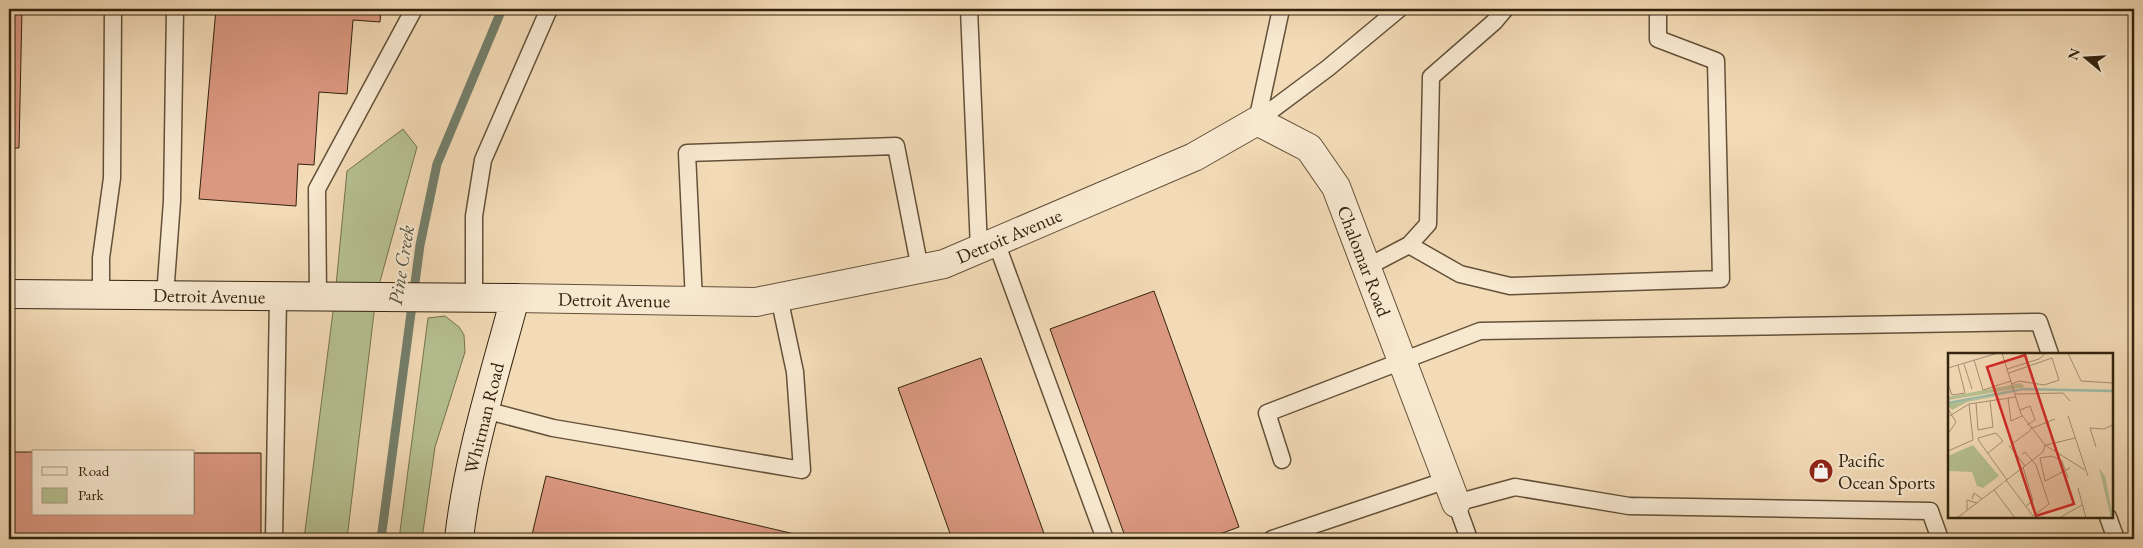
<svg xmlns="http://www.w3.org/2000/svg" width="2143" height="548" font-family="'EB Garamond',serif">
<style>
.green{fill:#b6c192;stroke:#747250}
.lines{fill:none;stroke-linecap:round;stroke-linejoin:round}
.stream{stroke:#737f6b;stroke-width:9}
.building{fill:#db9881;stroke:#33230d}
.lane-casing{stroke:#635138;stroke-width:19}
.street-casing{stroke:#635138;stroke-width:30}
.secondary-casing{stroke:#33230d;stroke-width:30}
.lane{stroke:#f7e8d0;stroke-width:16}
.street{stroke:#f7e8d0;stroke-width:28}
.secondary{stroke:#f7e8d0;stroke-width:28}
.labels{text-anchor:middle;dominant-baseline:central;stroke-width:4.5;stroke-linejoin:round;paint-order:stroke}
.street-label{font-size:19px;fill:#33230d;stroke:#f7e8d0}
.poi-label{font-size:19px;fill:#33230d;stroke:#f7e8d0;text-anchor:start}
.water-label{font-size:20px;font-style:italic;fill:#53513c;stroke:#f7e8d0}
.inset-river{fill:none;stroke:#9dbca9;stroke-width:2.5}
.inset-road{fill:none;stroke:#a69173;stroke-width:1}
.view{fill:#d62828;fill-opacity:0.15;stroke:#d62828;stroke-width:2.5}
.inset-edge{fill:none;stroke:#33230d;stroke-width:2.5}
</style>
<rect width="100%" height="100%" fill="#f3dbb7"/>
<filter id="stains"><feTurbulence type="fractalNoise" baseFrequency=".004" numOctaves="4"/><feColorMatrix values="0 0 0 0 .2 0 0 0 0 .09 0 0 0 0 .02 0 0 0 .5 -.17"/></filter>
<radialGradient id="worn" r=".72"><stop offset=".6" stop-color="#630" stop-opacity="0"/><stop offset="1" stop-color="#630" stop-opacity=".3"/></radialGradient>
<!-- green -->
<path class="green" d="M403 129 417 147 376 296 347 539H304L335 296 347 171Z
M445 316 459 327 464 335 465 352 435 447 422 539H399L428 318Z"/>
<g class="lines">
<!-- stream -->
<path class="stream" d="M381 539 420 245 437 164 502 9"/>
</g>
<!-- building -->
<path class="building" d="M9 9H22L19 148H9Z
M216 9H381L380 22 353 20 347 94 319 92 314 165 298 164 296 206 199 199Z
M1154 291 1239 527 1206 539H1126L1050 329Z
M981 358 1046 539H952L898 388Z
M9 452H34V514H194V453H261V539H9Z
M546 476 816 539H531Z"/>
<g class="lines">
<defs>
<path id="lane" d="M969 9 979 249
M1257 121 1328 68 1399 9
M1257 121 1281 9
M996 242 1105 539
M1409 245 1460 274 1510 286 1721 279 1716 61 1658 39V9
M1367 267 1409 245 1428 224 1431 77 1494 22 1505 9
M101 295V258L112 178 113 9
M165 296 172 201 175 9
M318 297 317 189 414 9
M474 297V216L483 160 549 9
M694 301 687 153 896 146 920 269
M485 410 553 428 802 470 795 372 779 297
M1282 460 1267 413 1480 331 2039 322 2050 354
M2108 517 2116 539
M274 539 278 297
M1272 539 1447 480
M1469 539 1456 503 1515 487 1629 506 1930 511 1940 539"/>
<path id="street" d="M515 298 756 302 944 264 1194 157 1257 121 1309 148 1336 187 1456 503"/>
<path id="secondary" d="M9 294 515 298C494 377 468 458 459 539"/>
</defs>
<!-- lane casing -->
<use href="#lane" class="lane-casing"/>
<!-- street casing -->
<use href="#street" class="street-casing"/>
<!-- secondary casing -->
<use href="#secondary" class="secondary-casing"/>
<!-- lane -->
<use href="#lane" class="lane"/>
<!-- street -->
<use href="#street" class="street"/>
<!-- secondary -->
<use href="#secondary" class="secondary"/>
</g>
<!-- icons -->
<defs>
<symbol id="shop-disc" viewBox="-11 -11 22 22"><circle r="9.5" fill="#8f2418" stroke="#f7e8d0"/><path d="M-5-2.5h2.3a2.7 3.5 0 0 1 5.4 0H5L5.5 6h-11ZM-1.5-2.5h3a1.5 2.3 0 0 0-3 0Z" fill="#fff"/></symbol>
</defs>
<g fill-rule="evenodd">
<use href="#shop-disc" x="1807" y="457" width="28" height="28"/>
</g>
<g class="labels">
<!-- street labels -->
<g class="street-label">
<text transform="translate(1009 236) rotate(-23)">Detroit Avenue</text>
<text transform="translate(1364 261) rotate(69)">Chalomar Road</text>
<text transform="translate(209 296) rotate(1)">Detroit Avenue</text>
<text transform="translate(614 300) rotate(1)">Detroit Avenue</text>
<text transform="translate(484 418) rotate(-76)">Whitman Road</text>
</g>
<!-- poi labels -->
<g class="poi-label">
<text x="1838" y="460">Pacific<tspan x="1838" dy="22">Ocean Sports</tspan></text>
</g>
<!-- water labels -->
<g class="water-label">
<text transform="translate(401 265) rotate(-81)">Pine Creek</text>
</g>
</g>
<!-- overview -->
<g transform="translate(1948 353)">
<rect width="165" height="165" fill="#f3dbb7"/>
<path d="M73 30 77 34 0 47V44ZM65 40 19 49 4 57 0 53V51ZM25 92 51 123 35 135 29 133 24 119 0 118V103ZM151 115 157 123 165 165H163Z" fill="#b6c192"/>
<path class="inset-river" d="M0 50 76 36 165 38"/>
<path class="inset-road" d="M54 0 73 61 97 92 95 99 56 129M120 0 133 28 165 30M26 7 35 37 63 28M16 11 24 36M0 15 50 0M59 16 91 6 98 0M61 20 104 5 111 27 96 32 71 28 64 31M0 31 4 42 17 40 10 12M67 41 115 40 122 48M60 45 63 68 74 63M28 50 30 77 45 74 42 48M0 56 8 69 0 81M72 57 82 53 87 67 79 72M120 63 140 123M0 64 21 51 68 44M82 76 107 66M64 91 83 77M61 92 77 113M97 92 137 117M98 92 127 85M148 94 142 75 156 76 165 72M0 98 25 87 21 51M40 100 55 88 48 80 30 85 31 88 59 127M92 105 97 128 122 115M92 105 104 103 114 108 120 125M75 114 85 148 78 153M58 127 85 163 101 151 88 112 77 99 74 101M130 135 138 165M46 137 67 165M24 146 26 140 34 146M19 157V147L29 150M9 165 55 130M111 165 134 152"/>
<path class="view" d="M77 2 126 151 88 163 39 14Z"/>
<rect width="165" height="165" class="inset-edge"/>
</g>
<!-- margin -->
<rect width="2143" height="548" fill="none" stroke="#f3dbb7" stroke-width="30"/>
<rect x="10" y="10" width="2123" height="528" fill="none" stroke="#33230d" stroke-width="2.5"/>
<rect x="15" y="15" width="2113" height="518" fill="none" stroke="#33230d"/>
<!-- legend -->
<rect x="32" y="450" width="162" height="65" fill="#f7e8d0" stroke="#a99982"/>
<rect x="42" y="467" width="25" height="8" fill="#f7e8d0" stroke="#a99982"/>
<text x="78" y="476" font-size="15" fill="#33230d">Road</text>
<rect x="42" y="488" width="25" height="15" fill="#b6c192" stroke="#a99982"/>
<text x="78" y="500" font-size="15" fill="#33230d">Park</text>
<!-- north arrow -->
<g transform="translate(2086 58) rotate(288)" stroke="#f7e8d0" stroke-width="4" paint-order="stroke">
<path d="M0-4L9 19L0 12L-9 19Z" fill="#33230d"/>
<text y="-8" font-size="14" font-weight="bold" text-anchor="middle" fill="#33230d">N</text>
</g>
<rect width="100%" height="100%" filter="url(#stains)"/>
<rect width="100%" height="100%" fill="url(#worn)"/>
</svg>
